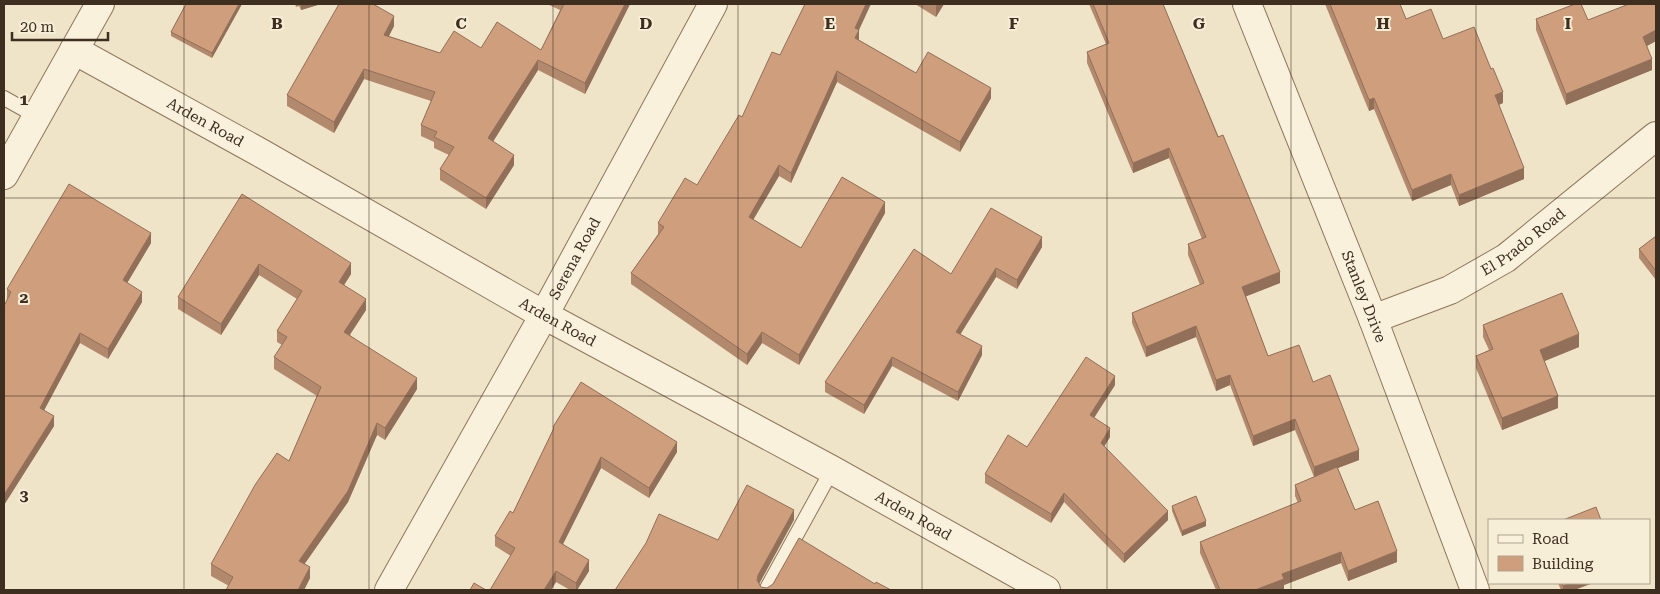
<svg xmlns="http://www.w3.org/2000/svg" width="1660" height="594" font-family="'Roboto Serif',serif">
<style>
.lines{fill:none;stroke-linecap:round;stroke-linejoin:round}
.service-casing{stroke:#8d765c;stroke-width:16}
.minor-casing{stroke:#8d765c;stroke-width:30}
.tertiary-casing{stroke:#8d765c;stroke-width:30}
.service{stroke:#faf1dc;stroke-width:14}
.minor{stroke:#faf1dc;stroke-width:28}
.tertiary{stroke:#faf1dc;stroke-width:28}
.wall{fill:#b2896c}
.shaded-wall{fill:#916f58}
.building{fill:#cf9f7d;stroke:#916f58}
.grid{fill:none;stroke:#3d2e20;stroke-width:1;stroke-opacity:0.55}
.labels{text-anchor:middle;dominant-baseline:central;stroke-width:4;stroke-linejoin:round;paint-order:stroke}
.street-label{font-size:15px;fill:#3d2e20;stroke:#f7eed8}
.grid-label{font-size:16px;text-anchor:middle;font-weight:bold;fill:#3d2e20;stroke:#f7eed8;stroke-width:4;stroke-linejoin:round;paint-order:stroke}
</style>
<rect width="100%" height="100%" fill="#f0e4c8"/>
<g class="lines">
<defs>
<path id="service" d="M4 98 36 116
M766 590 832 470"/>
<g id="minor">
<path id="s1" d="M1247 4 1373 319 1475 590"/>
<path id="s2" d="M74 50 259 152 544 315 832 470 1046 590"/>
<path id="s3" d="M1373 319 1450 290 1506 258 1656 136"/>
<path id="s4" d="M389 590 544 315 713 4"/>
</g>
<path id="tertiary" d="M4 175 100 4"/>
</defs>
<!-- service casing -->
<use href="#service" class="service-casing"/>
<!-- minor casing -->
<use href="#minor" class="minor-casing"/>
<!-- tertiary casing -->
<use href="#tertiary" class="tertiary-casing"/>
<!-- service -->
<use href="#service" class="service"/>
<!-- minor -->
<use href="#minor" class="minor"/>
<!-- tertiary -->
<use href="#tertiary" class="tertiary"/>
</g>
<!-- wall -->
<path class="wall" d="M186 4H242L212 58 171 36V32Z
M295 4H321L301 10 299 6 296 7Z
M547 4H630L585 94 538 70 493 142 514 165 486 209 440 180V169L449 155 434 148V142L421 136V125L431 101 364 79 334 133 287 106V95L394 26 389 36 440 53 481 48 541 50 560 10Z
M915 4H944L936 17Z
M1089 4H1163L1280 283 1246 296 1268 356 1313 382 1359 460 1338 468 1355 510 1397 562 1348 581 1341 563 1284 585V590H1216L1200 553V542L1298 503 1295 496V485L1314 477 1295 430 1253 446 1230 385 1216 391 1196 337 1146 357 1132 323V313L1200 285 1188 255V244L1202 239 1169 158 1133 173 1087 63V52L1106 44Z
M1325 4H1400L1406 19 1443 39 1503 103 1499 105 1524 179 1459 206 1451 185 1412 201 1374 109 1369 111Z
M1656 4V41L1647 46 1652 70 1566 105 1536 30V19L1588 20Z
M859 30V40L916 73 991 98 960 152 837 82 791 183 779 176 753 219 801 248 885 213 799 365 762 343 747 365 631 284V273L658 234V223L697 185 742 117 780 55Z
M242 194 351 274 344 285 366 310 350 335 417 389 385 440 377 435 348 502 304 564 310 578 304 590H226L229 586 211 576V564L289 461 317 396 274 369V357L282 345 277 342V331L297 299 259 275 221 335 178 309V297Z
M1656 236V280L1639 258V249Z
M151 243 127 283 142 302 108 359 80 343 44 410 54 426 4 505 7 289Z
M1042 247 1017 289 996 277 960 335 982 355 958 401 892 366 864 414 825 392V382L951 274Z
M1483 325 1579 347 1544 361 1558 408 1502 430 1476 368V356L1489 350 1483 337Z
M1115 385 1094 418 1110 437 1104 446 1168 520 1124 563 1064 502 1051 523 985 483V474L1027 447Z
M553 427 677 452 649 498 601 468 563 544 589 571 577 590H570L556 582 551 590H490L511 556 495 546V536L513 513 553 430Z
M1656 487V500L1655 497V488Z
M1172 506 1206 526 1182 536 1172 511Z
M1558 583H1593L1574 590H1561Z"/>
<!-- shaded-wall -->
<path class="shaded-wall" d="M239 4H242L212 58V53Z
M301 4H321L301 10Z
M625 4H630L585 94V83Z
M866 4H871L859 30V40L855 48V28Z
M937 4H944L936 17V6Z
M394 16V26L384 45V35Z
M1656 30V41L1643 48V37Z
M1652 59V70L1566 105V94Z
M538 60V70L488 149V138Z
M364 69V79L334 133V122Z
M837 71V82L791 183V173Z
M991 88V98L960 152V142Z
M1503 92V103L1495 106V95Z
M1374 98V109L1369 111V100Z
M1169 148V158L1133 173V163Z
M514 155V165L486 209V198Z
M779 165V176L749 227V217Z
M1524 168V179L1459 206V195Z
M1451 174V185L1412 201V190Z
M885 202V213L799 365V355Z
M151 233V243L123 290V280Z
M1042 237V247L1017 289V280Z
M351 263V274L339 293V282Z
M259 264V275L221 335V324Z
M996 268V277L956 341V332Z
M1280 272V283L1242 298V287Z
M142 292V302L108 359V349Z
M366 299V310L344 343V332Z
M1196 326V337L1146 357V347Z
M762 332V343L747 365V354Z
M80 333V343L40 418V408Z
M1579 334V347L1540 363V350Z
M982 346V355L958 401V392Z
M892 357V366L864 414V405Z
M1230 375V385L1216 391V380Z
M1115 376V385L1090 424V415Z
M417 378V389L385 440V428Z
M1558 396V408L1502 430V418Z
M54 416V426L4 505V495Z
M1295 419V430L1253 446V436Z
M377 423V435L348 502 299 572V561Z
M1110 428V437L1101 452V443Z
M677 442V452L649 498V488Z
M1359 450V460L1314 477V467Z
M601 457V468L559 552V542Z
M1064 493V502L1051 523V514Z
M794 510V520L758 586 757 580 758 575Z
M1168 511V520L1124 563V554Z
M1206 521V526L1182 536V531Z
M1397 551V562L1348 581V571Z
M1341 552V563L1284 585V590H1255L1282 574Z
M589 560V571L577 590H576V583Z
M310 567V578L304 590H298Z
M556 571V582L551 590H544Z
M1570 583H1593L1574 590H1563V586Z"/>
<!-- building -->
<path class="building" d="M186 4H239L212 53 171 32Z
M339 4H373L394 16 384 35 440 53 454 31 481 48 497 22 541 50 564 4H625L585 83 538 60 488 138 514 155 486 198 440 169 454 147 434 137 437 132 421 125 435 92 364 69 334 122 287 95Z
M805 4H866L855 28 859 30 855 38 916 73 928 52 991 88 960 142 837 71 791 173 779 165 749 217 801 248 842 177 885 202 799 355 762 332 747 354 631 273 664 227 658 223 685 178 697 185 739 115 742 117 772 52 780 55Z
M1093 4H1163L1218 137 1223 135 1280 272 1242 287 1268 356 1299 345 1313 382 1330 375 1359 450 1314 467 1295 419 1253 436 1230 375 1216 380 1196 326 1146 347 1132 313 1204 283 1188 244 1206 237 1169 148 1133 163 1087 52 1109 43Z
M1330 4H1400L1406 19 1431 9 1443 39 1474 27 1491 69 1493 68 1503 92 1495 95 1524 168 1459 195 1451 174 1412 190 1374 98 1369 100Z
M1575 4H1581L1588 20 1629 4H1656V30L1643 37 1652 59 1566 94 1536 19Z
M69 184 151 233 123 280 142 292 108 349 80 333 40 408 54 416 4 495V306L11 292 7 289Z
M242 194 351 263 339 282 366 299 344 332 417 378 385 428 377 423 348 491 299 561 310 567 298 590H226L233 577 211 564 255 485 277 453 289 461 321 387 274 357 287 337 277 331 302 291 259 264 221 324 178 297Z
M991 208 1042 237 1017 280 996 268 956 332 982 346 958 392 892 357 864 405 825 382 914 249 951 274Z
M1656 236V271L1639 249Z
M1562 293 1579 334 1540 350 1558 396 1502 418 1476 356 1493 349 1483 325Z
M1086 357 1115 376 1090 415 1110 428 1101 443 1168 511 1124 554 1064 493 1051 514 985 474 1008 435 1027 447Z
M581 382 677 442 649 488 601 457 559 542 589 560 576 583 556 571 544 590H490L515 548 495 536 510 511 513 513 554 428 553 427Z
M1337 467 1355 510 1378 501 1397 551 1348 571 1341 552 1282 574 1284 579 1255 590H1220L1200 542 1301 501 1295 485Z
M747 485 794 510 758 575 757 580 761 587 767 588 773 584 799 538 875 584 876 582 891 590H615L646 543 659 514 718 540Z
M1196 496 1206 521 1182 531 1172 506Z
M1596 507 1601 520H1563Z
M474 583 486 590H470Z
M1562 583H1570L1563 586Z"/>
<!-- grid -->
<path class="grid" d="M184 4V590M369 4V590M553 4V590M738 4V590M922 4V590M1107 4V590M1291 4V590M1476 4V590M4 198H1656M4 396H1656"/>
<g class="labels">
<!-- street labels -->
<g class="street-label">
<text stroke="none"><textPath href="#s2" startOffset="150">Arden Road</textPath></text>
<text stroke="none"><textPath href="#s3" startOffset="170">El Prado Road</textPath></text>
<text stroke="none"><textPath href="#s4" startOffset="380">Serena Road</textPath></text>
<text stroke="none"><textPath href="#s1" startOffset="315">Stanley Drive</textPath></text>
<text stroke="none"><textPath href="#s2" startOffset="555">Arden Road</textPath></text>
<text stroke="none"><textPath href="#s2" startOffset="960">Arden Road</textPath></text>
</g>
</g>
<g class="grid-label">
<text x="277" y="29">B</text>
<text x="461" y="29">C</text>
<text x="646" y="29">D</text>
<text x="830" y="29">E</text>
<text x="1014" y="29">F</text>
<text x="1199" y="29">G</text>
<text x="1383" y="29">H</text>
<text x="1568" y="29">I</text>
<text x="24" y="105">1</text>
<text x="24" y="303">2</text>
<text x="24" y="501">3</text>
</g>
<!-- border -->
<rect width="1660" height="594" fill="none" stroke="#3d2e20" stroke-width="10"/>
<!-- legend -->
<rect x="1488" y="519" width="162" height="65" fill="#f7eed8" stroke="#ada18e"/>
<rect x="1498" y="535" width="25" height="8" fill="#faf1dc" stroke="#ada18e"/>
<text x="1532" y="544" font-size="15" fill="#3d2e20">Road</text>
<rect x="1498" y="556" width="25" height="15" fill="#cf9f7d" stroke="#ada18e"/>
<text x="1532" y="569" font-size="15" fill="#3d2e20">Building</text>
<!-- scale -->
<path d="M12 32v8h96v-8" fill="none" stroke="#3d2e20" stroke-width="2.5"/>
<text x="20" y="32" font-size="15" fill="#3d2e20" stroke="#f7eed8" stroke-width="4" paint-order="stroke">20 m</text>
</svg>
